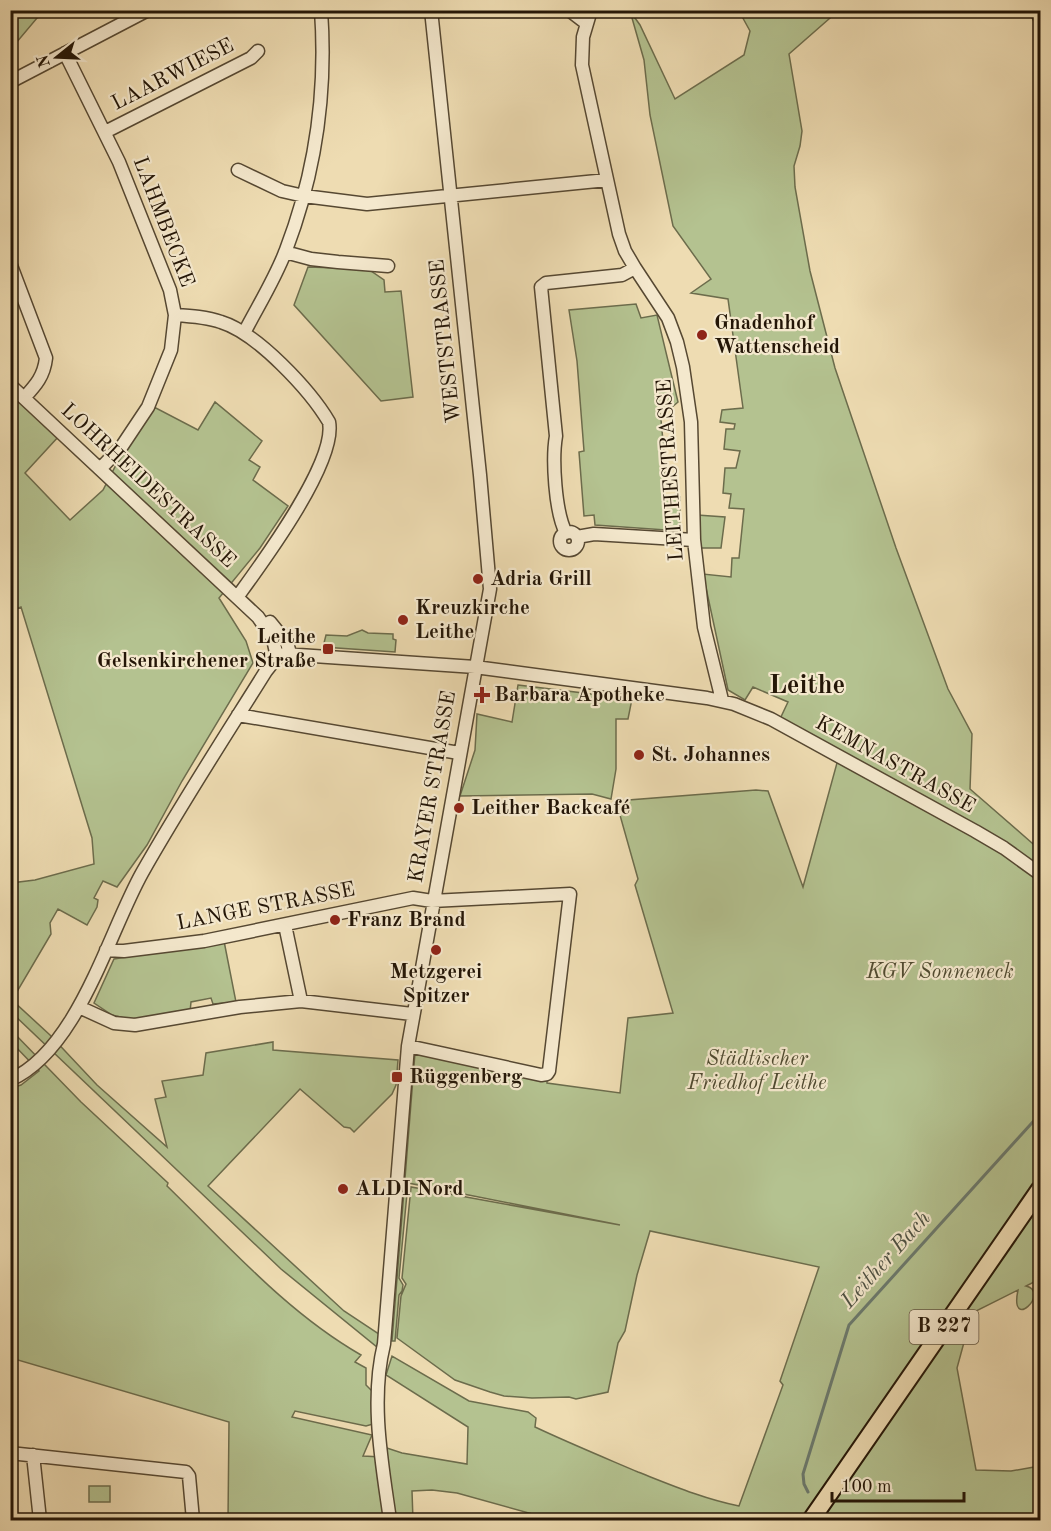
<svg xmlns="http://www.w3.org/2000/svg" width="1051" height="1531" font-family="'Old Standard TT',serif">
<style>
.green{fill:#b4c290;stroke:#6c6c4c;stroke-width:1.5}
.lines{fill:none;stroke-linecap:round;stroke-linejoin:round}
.stream{stroke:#6b796d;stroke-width:3}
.minor-casing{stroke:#564832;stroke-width:15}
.major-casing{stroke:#241607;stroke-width:20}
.minor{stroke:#f4e8cd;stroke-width:12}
.major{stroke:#eedcb2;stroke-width:16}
.poi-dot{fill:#8f2418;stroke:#f4e8cd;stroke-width:2}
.labels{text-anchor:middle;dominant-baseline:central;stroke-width:4.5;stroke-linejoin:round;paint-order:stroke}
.shield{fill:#f4e8cd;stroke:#625542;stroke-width:1.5}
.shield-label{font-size:20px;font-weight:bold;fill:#241607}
.street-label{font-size:21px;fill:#241607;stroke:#f4e8cd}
.poi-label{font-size:21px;font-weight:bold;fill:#241607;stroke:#f4e8cd;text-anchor:start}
.park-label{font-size:21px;font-style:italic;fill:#4f4a30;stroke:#f4e8cd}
.water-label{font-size:22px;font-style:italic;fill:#4d5042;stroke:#f4e8cd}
.district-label{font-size:27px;font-weight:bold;fill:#241607;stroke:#f4e8cd}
</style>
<rect width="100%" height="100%" fill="#eedcb2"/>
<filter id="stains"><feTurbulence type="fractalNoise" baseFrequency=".00333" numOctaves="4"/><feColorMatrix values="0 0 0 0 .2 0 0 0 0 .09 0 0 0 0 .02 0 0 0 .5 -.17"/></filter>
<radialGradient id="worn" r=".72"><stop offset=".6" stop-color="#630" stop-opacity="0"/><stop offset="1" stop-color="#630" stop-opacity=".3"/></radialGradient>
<!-- green -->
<path class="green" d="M11 10 49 11 37 18 11 49Z
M630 11 640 25 675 99 744 55 750 31 739 11H838L789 54 802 131 800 146 794 166 795 187 810 271 835 368 896 548 948 689 972 734 970 789 1040 850V1187L810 1520H554L457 1493 432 1490 412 1491 413 1520H228L229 1422 11 1358V1088L21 1085 39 1071 11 1042 10 1029 81 1102 168 1183 167 1186C228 1245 286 1312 361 1355L355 1362 366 1368V1385L372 1391 373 1424 366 1426 295 1411 292 1417 372 1435 363 1456 382 1457 381 1446 402 1453 467 1464 468 1427 386 1375 392 1356 469 1401 528 1412 536 1418 535 1427C569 1443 603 1457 638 1472 671 1485 704 1499 739 1506L783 1385 780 1381 819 1267 650 1231 637 1275 625 1331 618 1343 608 1392 576 1399 569 1397 532 1398 504 1396 490 1392 455 1380 397 1338 401 1296 406 1284 402 1278 411 1187 620 1225 408 1183 399 1278 403 1285 402 1291 399 1295 395 1341H392L415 1053 547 1079V1083L620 1093 628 1018 673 1013 635 885 638 879 616 801 756 790 768 791 803 887 840 752 780 719 788 702 753 687 745 700 728 690 703 574 731 577 732 558H739L744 509 729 508 731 494 723 493 725 468H736L740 451 724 449 726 429H734L735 424 720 422 722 410 743 408 728 299 691 293 711 279 673 226 650 115 644 60Z
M1029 11H1040V35Z
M308 267 368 269 384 280 385 292 401 291 413 397 381 401 294 305Z
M636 304 641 318 657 315 678 402 672 407 660 409 665 463 664 495 680 497V531L595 525 594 515 584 516 579 452 584 451 577 361 569 310Z
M10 392 59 436 25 473 70 520 103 490 116 465 154 407 198 430 215 402 262 441 249 460 260 467 253 480 288 506 260 548 219 598 246 641 253 663 182 781 147 845 117 887 103 881 94 898 98 900 97 907 87 925 58 909 50 923 51 934 12 1000 50 1035 97 1085 167 1147 155 1099 166 1097 162 1081 203 1075 206 1053 273 1042V1050L398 1060 396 1085 392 1094 354 1132 350 1128 344 1127 300 1089 208 1186 344 1311 379 1334 377 1347 281 1269 11 1012V883L35 880 94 864 92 838 21 607 11 611Z
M697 515 725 517 721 548H699Z
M362 630 368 633 393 634V639L396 640 395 652 323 647 326 635 347 636Z
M518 685 632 699 628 719H616V769L611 799 592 794 460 796 475 750 477 714 512 722Z
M224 941 236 1002 213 1004 211 998 191 1002 190 1012 133 1020 112 1015 94 1003 114 959Z
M1040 1193V1279L1026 1286C1051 1292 1009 1333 1018 1290L972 1313 957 1368 976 1470 1011 1471 1040 1466V1520H812Z
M89 1486H110V1502H89Z"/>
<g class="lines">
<!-- stream -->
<path class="stream" d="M808 1492 804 1484 803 1474 849 1325 1040 1114"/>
<defs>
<path id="minor" d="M569 10 586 23
M591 10 583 37 582 65 619 234 625 251 635 268 668 318 677 342 683 367 691 422 694 540 704 627 722 700
M65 53 119 162 170 290 175 315 171 350 148 407 122 446 101 468
M10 82 148 10
M105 132 251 58 258 51
M238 170 282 191 304 196 367 204 607 180
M285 252 311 259 338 262 388 266
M10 263 46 358C44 376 36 385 24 398
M175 315C191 316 207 317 221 322 257 333 310 390 329 422 337 462 262 563 238 596
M244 333C258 306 275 279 286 250 315 174 327 92 321 10
M10 385 258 617 273 639 277 657
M560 541a9 9 0 1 1 18 0a9 9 0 1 1-18 0Z
M566 533C555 512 552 459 556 436L541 287 546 283 622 275 635 268
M577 537 594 534 694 540
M270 622 287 643 290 653
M238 715 459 753
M285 925 301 1001
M106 950 124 951 204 941 413 898 432 901 570 894 549 1071 547 1074 541 1075 408 1046
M79 1007 114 1023 135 1025 240 1007 301 1001 412 1014
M10 1080C78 1050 108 934 142 873 181 804 224 738 266 671L277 657 284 654 475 667 707 698 734 704 771 719 975 831 1004 848 1040 874
M10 1453 186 1472 189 1476 193 1520
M33 1455 40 1520
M390 1520C382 1463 370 1401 384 1344L408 1046 490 589 480 475 431 10"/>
<path id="major" d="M811 1520 1040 1189"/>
</defs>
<!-- minor casing -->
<use href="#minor" class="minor-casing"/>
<!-- major casing -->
<use href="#major" class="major-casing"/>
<!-- minor -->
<use href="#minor" class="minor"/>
<!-- major -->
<use href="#major" class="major"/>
</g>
<!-- markers -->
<g class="poi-dot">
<circle cx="702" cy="335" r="6"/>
<circle cx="478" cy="579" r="6"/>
<circle cx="403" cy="620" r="6"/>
<rect x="322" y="643" width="12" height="12" rx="3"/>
<path d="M479 686h6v6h6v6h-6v6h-6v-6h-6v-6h6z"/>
<circle cx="639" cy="755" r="6"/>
<circle cx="459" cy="808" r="6"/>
<circle cx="335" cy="920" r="6"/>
<circle cx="436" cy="950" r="6"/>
<rect x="391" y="1071" width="12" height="12" rx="3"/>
<circle cx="343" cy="1189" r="6"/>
</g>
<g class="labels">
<!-- shield labels -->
<rect class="shield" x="909.5" y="1310" width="69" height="34" rx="4.5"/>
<g class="shield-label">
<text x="944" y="1327">B 227</text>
</g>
<!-- street labels -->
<g class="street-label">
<text transform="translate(173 75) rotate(-27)">LAARWIESE</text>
<text transform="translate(163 222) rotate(69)">LAHMBECKE</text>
<text transform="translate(446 341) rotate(-96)">WESTSTRASSE</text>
<text transform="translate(671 470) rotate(-94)">LEITHESTRASSE</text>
<text transform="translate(148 486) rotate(43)">LOHRHEIDESTRASSE</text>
<text transform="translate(895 765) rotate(29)">KEMNASTRASSE</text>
<text transform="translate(433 787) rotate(-80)">KRAYER STRASSE</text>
<text transform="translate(266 907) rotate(-11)">LANGE STRASSE</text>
</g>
<!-- poi labels -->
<g class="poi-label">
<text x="714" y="323">Gnadenhof<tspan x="714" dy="24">Wattenscheid</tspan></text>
<text x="490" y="579">Adria Grill</text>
<text x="415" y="608">Kreuzkirche<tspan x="415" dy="24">Leithe</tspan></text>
<text x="316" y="637" text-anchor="end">Leithe<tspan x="316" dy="24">Gelsenkirchener Straße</tspan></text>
<text x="494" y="695">Barbara Apotheke</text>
<text x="651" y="755">St. Johannes</text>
<text x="471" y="808">Leither Backcafé</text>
<text x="347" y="920">Franz Brand</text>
<text x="436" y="972" text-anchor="middle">Metzgerei<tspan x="436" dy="24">Spitzer</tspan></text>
<text x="409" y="1077">Rüggenberg</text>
<text x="355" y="1189">ALDI Nord</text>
</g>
<!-- park labels -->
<g class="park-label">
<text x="940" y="972">KGV Sonneneck</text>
<text x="757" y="1059">Städtischer<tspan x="757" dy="24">Friedhof Leithe</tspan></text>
</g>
<!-- water labels -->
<g class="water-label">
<text transform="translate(886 1260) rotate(-48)">Leither Bach</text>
</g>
<!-- district labels -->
<g class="district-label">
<text x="807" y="685">Leithe</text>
</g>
</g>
<!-- margin -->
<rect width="1051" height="1531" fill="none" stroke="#eedcb2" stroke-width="36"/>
<rect x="12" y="12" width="1027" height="1507" fill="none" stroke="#241607" stroke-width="3"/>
<rect x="18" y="18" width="1015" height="1495" fill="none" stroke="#241607" stroke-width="1.5"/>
<!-- north arrow -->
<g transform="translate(57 57) rotate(252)" stroke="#f4e8cd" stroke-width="4.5" paint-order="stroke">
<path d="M0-4.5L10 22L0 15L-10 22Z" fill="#241607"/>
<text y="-9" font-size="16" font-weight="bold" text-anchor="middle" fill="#241607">N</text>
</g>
<!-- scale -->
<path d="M832 1492v9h132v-9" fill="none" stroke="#241607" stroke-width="3"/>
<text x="841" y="1492" font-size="18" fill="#241607" stroke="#f4e8cd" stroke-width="4.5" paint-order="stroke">100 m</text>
<rect width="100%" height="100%" filter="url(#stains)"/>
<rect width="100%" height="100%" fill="url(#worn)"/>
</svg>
